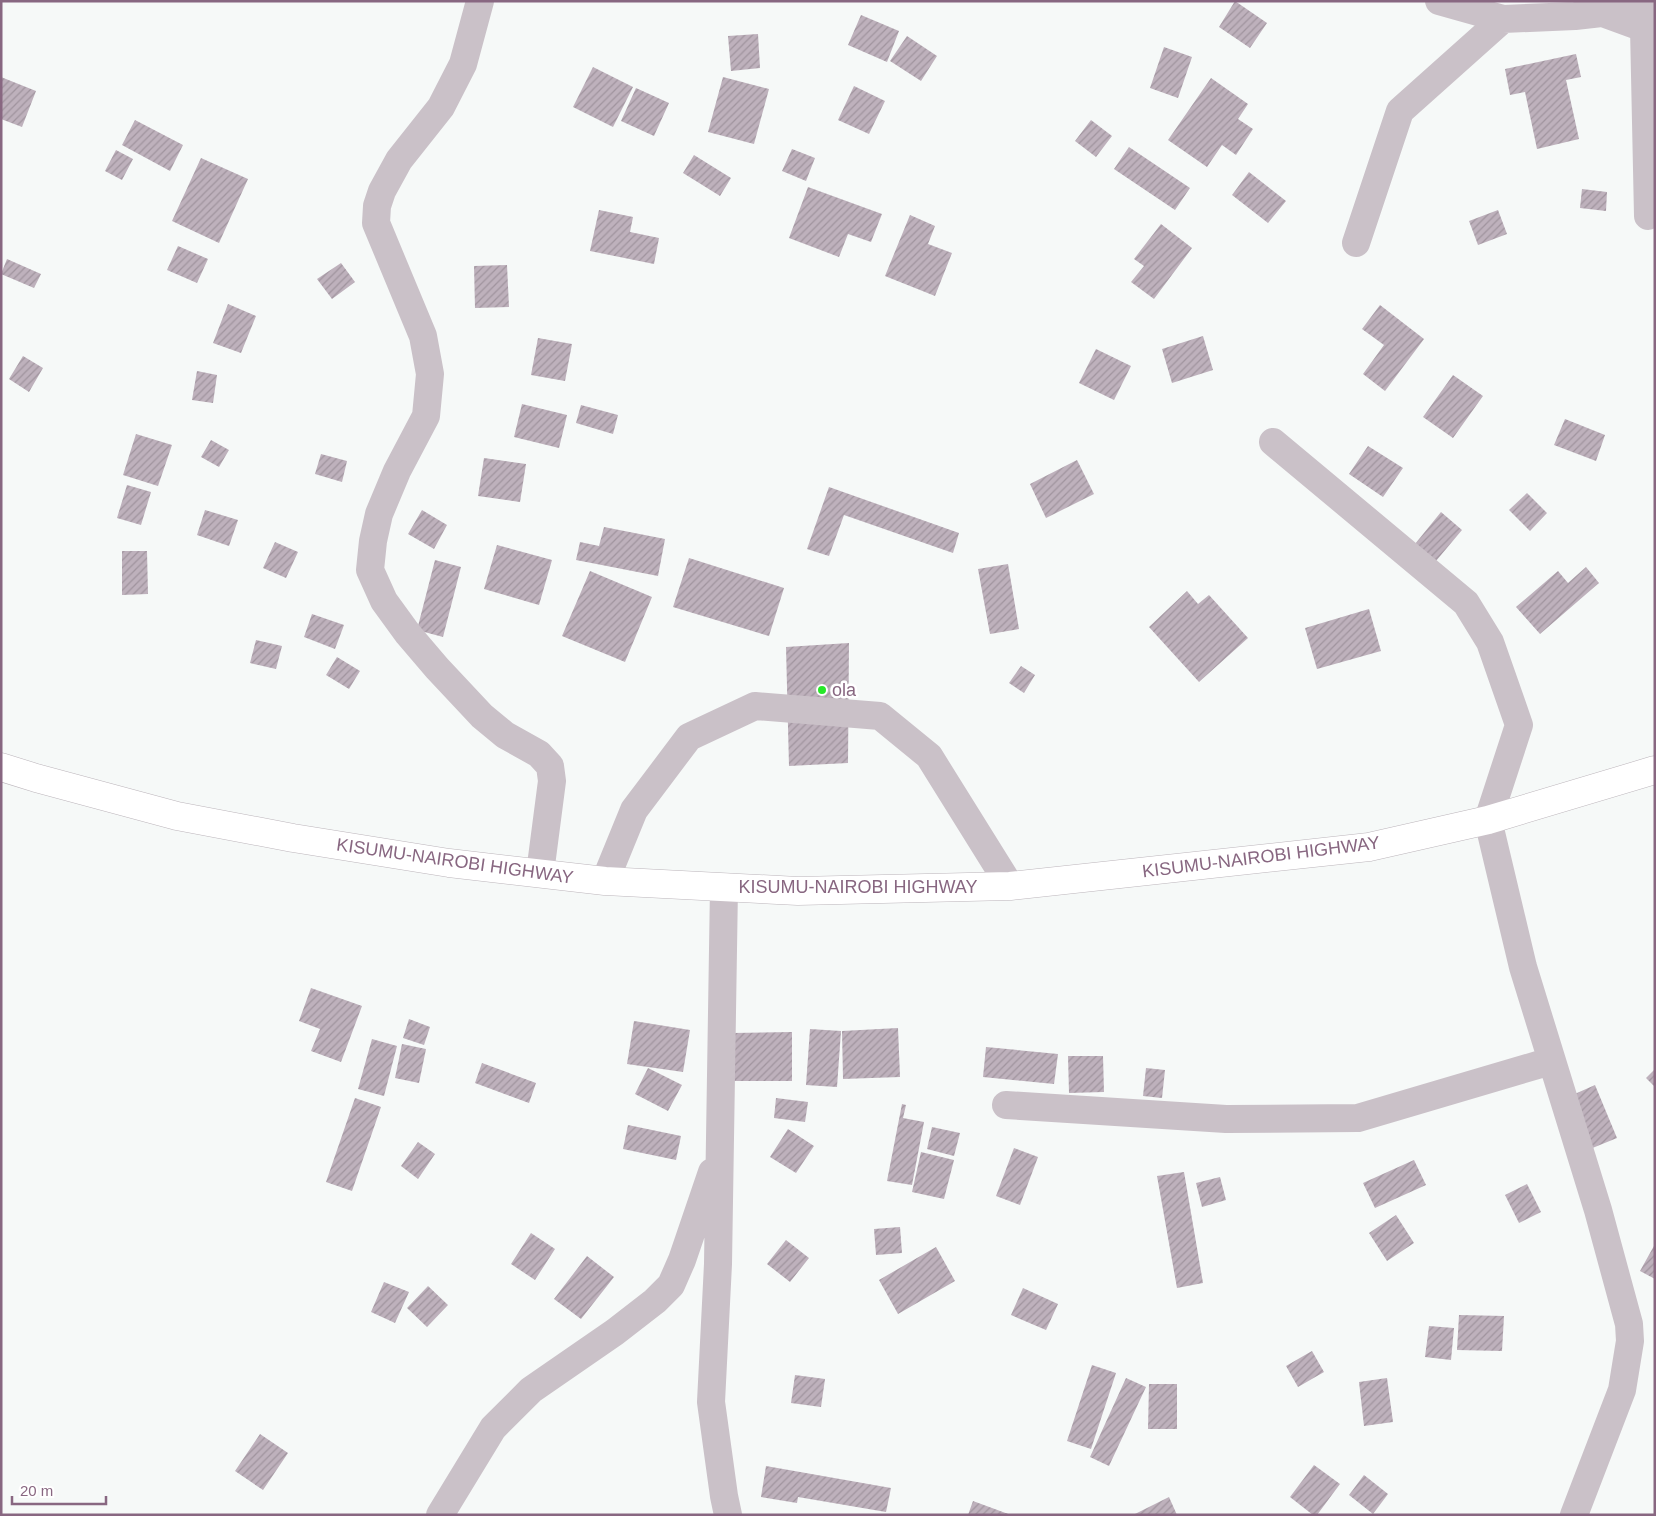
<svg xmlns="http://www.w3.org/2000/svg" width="1656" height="1516" font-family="Helvetica,sans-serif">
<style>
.building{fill:url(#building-hatch)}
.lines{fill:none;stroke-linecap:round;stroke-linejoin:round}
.highway-casing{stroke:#bcb5bb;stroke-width:29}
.minor{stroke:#cac1c8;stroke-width:28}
.highway{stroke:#fff;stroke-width:28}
.poi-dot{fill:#26e828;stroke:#fff;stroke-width:2}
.labels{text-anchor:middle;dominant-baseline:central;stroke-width:5;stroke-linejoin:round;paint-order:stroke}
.poi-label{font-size:18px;fill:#886781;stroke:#fff;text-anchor:start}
.street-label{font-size:18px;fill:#886781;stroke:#fff}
</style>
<defs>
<pattern id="building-hatch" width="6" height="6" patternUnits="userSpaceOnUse" patternTransform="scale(1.25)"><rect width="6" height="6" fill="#beb1bc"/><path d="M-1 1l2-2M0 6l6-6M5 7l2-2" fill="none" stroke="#a0949e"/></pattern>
</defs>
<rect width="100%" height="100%" fill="#f6f9f8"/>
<!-- building -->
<path class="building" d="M1235 1 1267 23 1250 48 1219 27Z
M861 15 899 31 887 62 848 45Z
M758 34 760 68 731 71 728 36Z
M907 36 937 56 921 81 890 61Z
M1164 47 1192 57 1178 98 1150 88Z
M1576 54 1581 77 1566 80 1579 139 1537 149 1525 92 1510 95 1505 69Z
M593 67 633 87 613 127 573 107Z
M1 77 36 91 22 127 1 119Z
M723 77 769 89 754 144 708 132Z
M1211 78 1248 104 1238 119 1253 129 1236 155 1222 145 1207 167 1168 140Z
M854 86 885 101 869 134 838 120Z
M636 88 669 103 654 136 621 121Z
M135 120 183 145 170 171 122 145Z
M1091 120 1112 136 1096 157 1075 141Z
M1129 147 1190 188 1175 210 1114 169Z
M792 149 815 158 806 181 782 171Z
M116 150 133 159 122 180 105 171Z
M694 155 731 178 720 196 683 173Z
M201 158 248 179 219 243 172 221Z
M1249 172 1286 201 1268 223 1232 195Z
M808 187 882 214 871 242 848 234 839 257 789 238Z
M1582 189 1607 192 1606 211 1580 208Z
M599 210 633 217 630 232 659 238 654 264 590 251Z
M1498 210 1507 234 1478 245 1469 221Z
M910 215 935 226 928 244 952 253 935 296 885 276Z
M1161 224 1192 248 1154 299 1131 282 1144 266 1134 259Z
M178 246 208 259 197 283 167 270Z
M7 259 41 274 34 288 1 274Z
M341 263 355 282 332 299 317 279Z
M507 265 509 307 475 308 474 266Z
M228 304 256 316 241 353 213 343Z
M1380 305 1424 339 1385 391 1363 374 1384 345 1362 329Z
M1203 336 1213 370 1172 383 1162 349Z
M538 338 572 344 565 381 531 375Z
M1096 349 1131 366 1114 400 1079 383Z
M23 356 43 368 29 392 9 379Z
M197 371 217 375 213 403 192 400Z
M1453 375 1483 396 1453 438 1423 417Z
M522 404 567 415 559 448 514 437Z
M581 405 618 415 613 434 576 423Z
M1565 419 1605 435 1596 461 1554 445Z
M136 434 172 445 158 486 123 475Z
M211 440 229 450 219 467 201 457Z
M1368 446 1403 468 1383 497 1349 474Z
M321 454 347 461 342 482 315 474Z
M484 458 526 464 520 502 478 496Z
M1077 460 1094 494 1046 518 1030 484Z
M127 485 151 492 141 525 117 518Z
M829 487 959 533 953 553 844 515 829 556 807 549Z
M1527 493 1547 513 1530 531 1509 510Z
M205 510 238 520 229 546 197 535Z
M422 510 447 525 434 549 408 534Z
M1441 512 1462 530 1436 561 1415 544Z
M604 527 665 539 658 576 576 560 580 542 599 546Z
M275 542 298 552 286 578 263 568Z
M497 545 552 560 539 605 484 589Z
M122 551H147L148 594 122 595Z
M689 558 784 588 769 636 673 607Z
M435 560 461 567 443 637 417 630Z
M1008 564 1019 629 990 634 978 569Z
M1586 567 1599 583 1540 634 1516 607 1558 571 1568 583Z
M590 571 652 597 625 662 562 636Z
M1187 591 1198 604 1209 595 1248 638 1199 682 1149 627Z
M1369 609 1381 651 1317 669 1305 628Z
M312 614 344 625 335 649 304 637Z
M256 640 282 646 276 669 250 663Z
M849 643 848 763 789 766 786 647Z
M337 657 360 671 349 689 326 675Z
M1021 666 1035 675 1024 693 1009 683Z
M311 988 362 1006 341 1062 311 1051 320 1029 299 1021Z
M409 1019 430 1027 424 1045 403 1038Z
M634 1021 690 1030 683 1072 627 1064Z
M898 1028 900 1077 843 1079 842 1031Z
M810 1029 841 1031 837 1087 806 1085Z
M792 1032V1081H732V1033Z
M372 1039 397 1046 384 1096 358 1089Z
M402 1044 426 1049 419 1083 395 1078Z
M986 1047 1058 1054 1054 1084 983 1077Z
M1068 1056H1103L1104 1092 1069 1093Z
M482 1063 536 1083 529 1103 475 1083Z
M648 1068 682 1085 668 1111 635 1094Z
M1146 1068 1165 1070 1162 1098 1143 1096Z
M1655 1069V1087L1646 1078Z
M1595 1085 1617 1138 1590 1149 1568 1097Z
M355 1098 381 1107 352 1191 326 1182Z
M776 1098 808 1102 805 1122 774 1118Z
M902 1104 906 1105 903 1118 924 1122 912 1185 887 1181Z
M628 1125 681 1136 676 1160 623 1149Z
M932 1127 960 1133 954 1156 927 1149Z
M788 1129 814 1146 796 1173 770 1157Z
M418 1142 435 1154 418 1179 401 1166Z
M1014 1148 1038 1157 1020 1205 996 1196Z
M921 1152 954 1160 944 1199 912 1192Z
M1414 1160 1426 1185 1375 1208 1363 1183Z
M1184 1172 1203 1283 1177 1288 1157 1176Z
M1220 1177 1226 1200 1202 1207 1196 1183Z
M1527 1184 1541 1212 1519 1223 1505 1195Z
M1396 1215 1414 1243 1387 1261 1369 1233Z
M900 1227 902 1253 876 1255 874 1229Z
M531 1233 555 1249 535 1280 511 1264Z
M786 1240 809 1258 790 1282 767 1264Z
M1655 1244V1279L1640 1271Z
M936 1247 955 1281 898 1314 879 1280Z
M587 1256 614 1277 581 1319 554 1299Z
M384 1282 409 1292 395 1323 371 1312Z
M428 1286 448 1305 427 1327 407 1308Z
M1023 1288 1058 1304 1046 1330 1011 1315Z
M1459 1315 1504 1316 1502 1351 1457 1350Z
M1429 1326 1454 1328 1451 1360 1425 1357Z
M1312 1351 1324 1372 1298 1387 1286 1366Z
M1092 1365 1116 1373 1091 1449 1067 1441Z
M795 1375 825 1379 821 1407 791 1403Z
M1126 1378 1146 1387 1109 1466 1090 1457Z
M1387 1378 1393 1422 1364 1426 1359 1382Z
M1149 1384H1177V1429H1148Z
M260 1434 288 1453 263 1490 235 1471Z
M1314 1465 1340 1484 1317 1515H1313L1290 1497Z
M766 1466 891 1488 886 1512 798 1497 797 1503 761 1497Z
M1364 1475 1388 1494 1373 1514 1349 1495Z
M1169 1497 1177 1515H1133Z
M973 1501 1011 1515H968Z"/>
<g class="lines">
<defs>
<path id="highway" d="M1 767 36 778 177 816 293 838 449 863 605 881 798 891 1010 886 1369 847 1488 820 1655 770"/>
</defs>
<!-- highway casing -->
<use href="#highway" class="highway-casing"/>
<!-- minor -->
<path class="minor" d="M480 1 463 64 441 107 399 160 382 191 377 206 376 223 423 336 430 374 426 416 397 471 379 514 373 541 370 570 384 601 408 634 437 668 482 716 505 735 539 754 550 766 552 781 540 873
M1439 1 1503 19 1575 16 1655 7
M1594 1 1603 13 1644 28 1648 216
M1356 243 1400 111 1503 19
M1273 442 1466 603 1490 642 1519 725 1488 820 1523 967 1598 1210 1629 1324 1630 1341 1622 1390 1574 1515
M605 881 634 810 689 737 755 706 880 716 929 756 1010 886
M724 887 718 1264 711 1402 724 1496 728 1515
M1006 1105 1226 1119 1358 1118 1551 1061
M440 1515 493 1428 531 1390 615 1332 655 1301 671 1285 682 1260 712 1172"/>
<!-- highway -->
<use href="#highway" class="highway"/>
</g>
<!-- markers -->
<circle class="poi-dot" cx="822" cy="690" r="5"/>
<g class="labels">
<!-- poi labels -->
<g class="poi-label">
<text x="832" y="690">ola</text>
</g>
<!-- street labels -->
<g class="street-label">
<text transform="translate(1261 857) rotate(-7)">KISUMU-NAIROBI HIGHWAY</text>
<text transform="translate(455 861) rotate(8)">KISUMU-NAIROBI HIGHWAY</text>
<text x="858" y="887">KISUMU-NAIROBI HIGHWAY</text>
</g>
</g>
<!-- border -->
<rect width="1656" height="1516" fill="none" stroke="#886781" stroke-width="5"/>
<!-- scale -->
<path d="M12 1496v8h94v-8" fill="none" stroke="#886781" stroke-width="2.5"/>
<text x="20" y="1496" font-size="15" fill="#886781" stroke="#ffffff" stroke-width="4" paint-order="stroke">20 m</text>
</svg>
